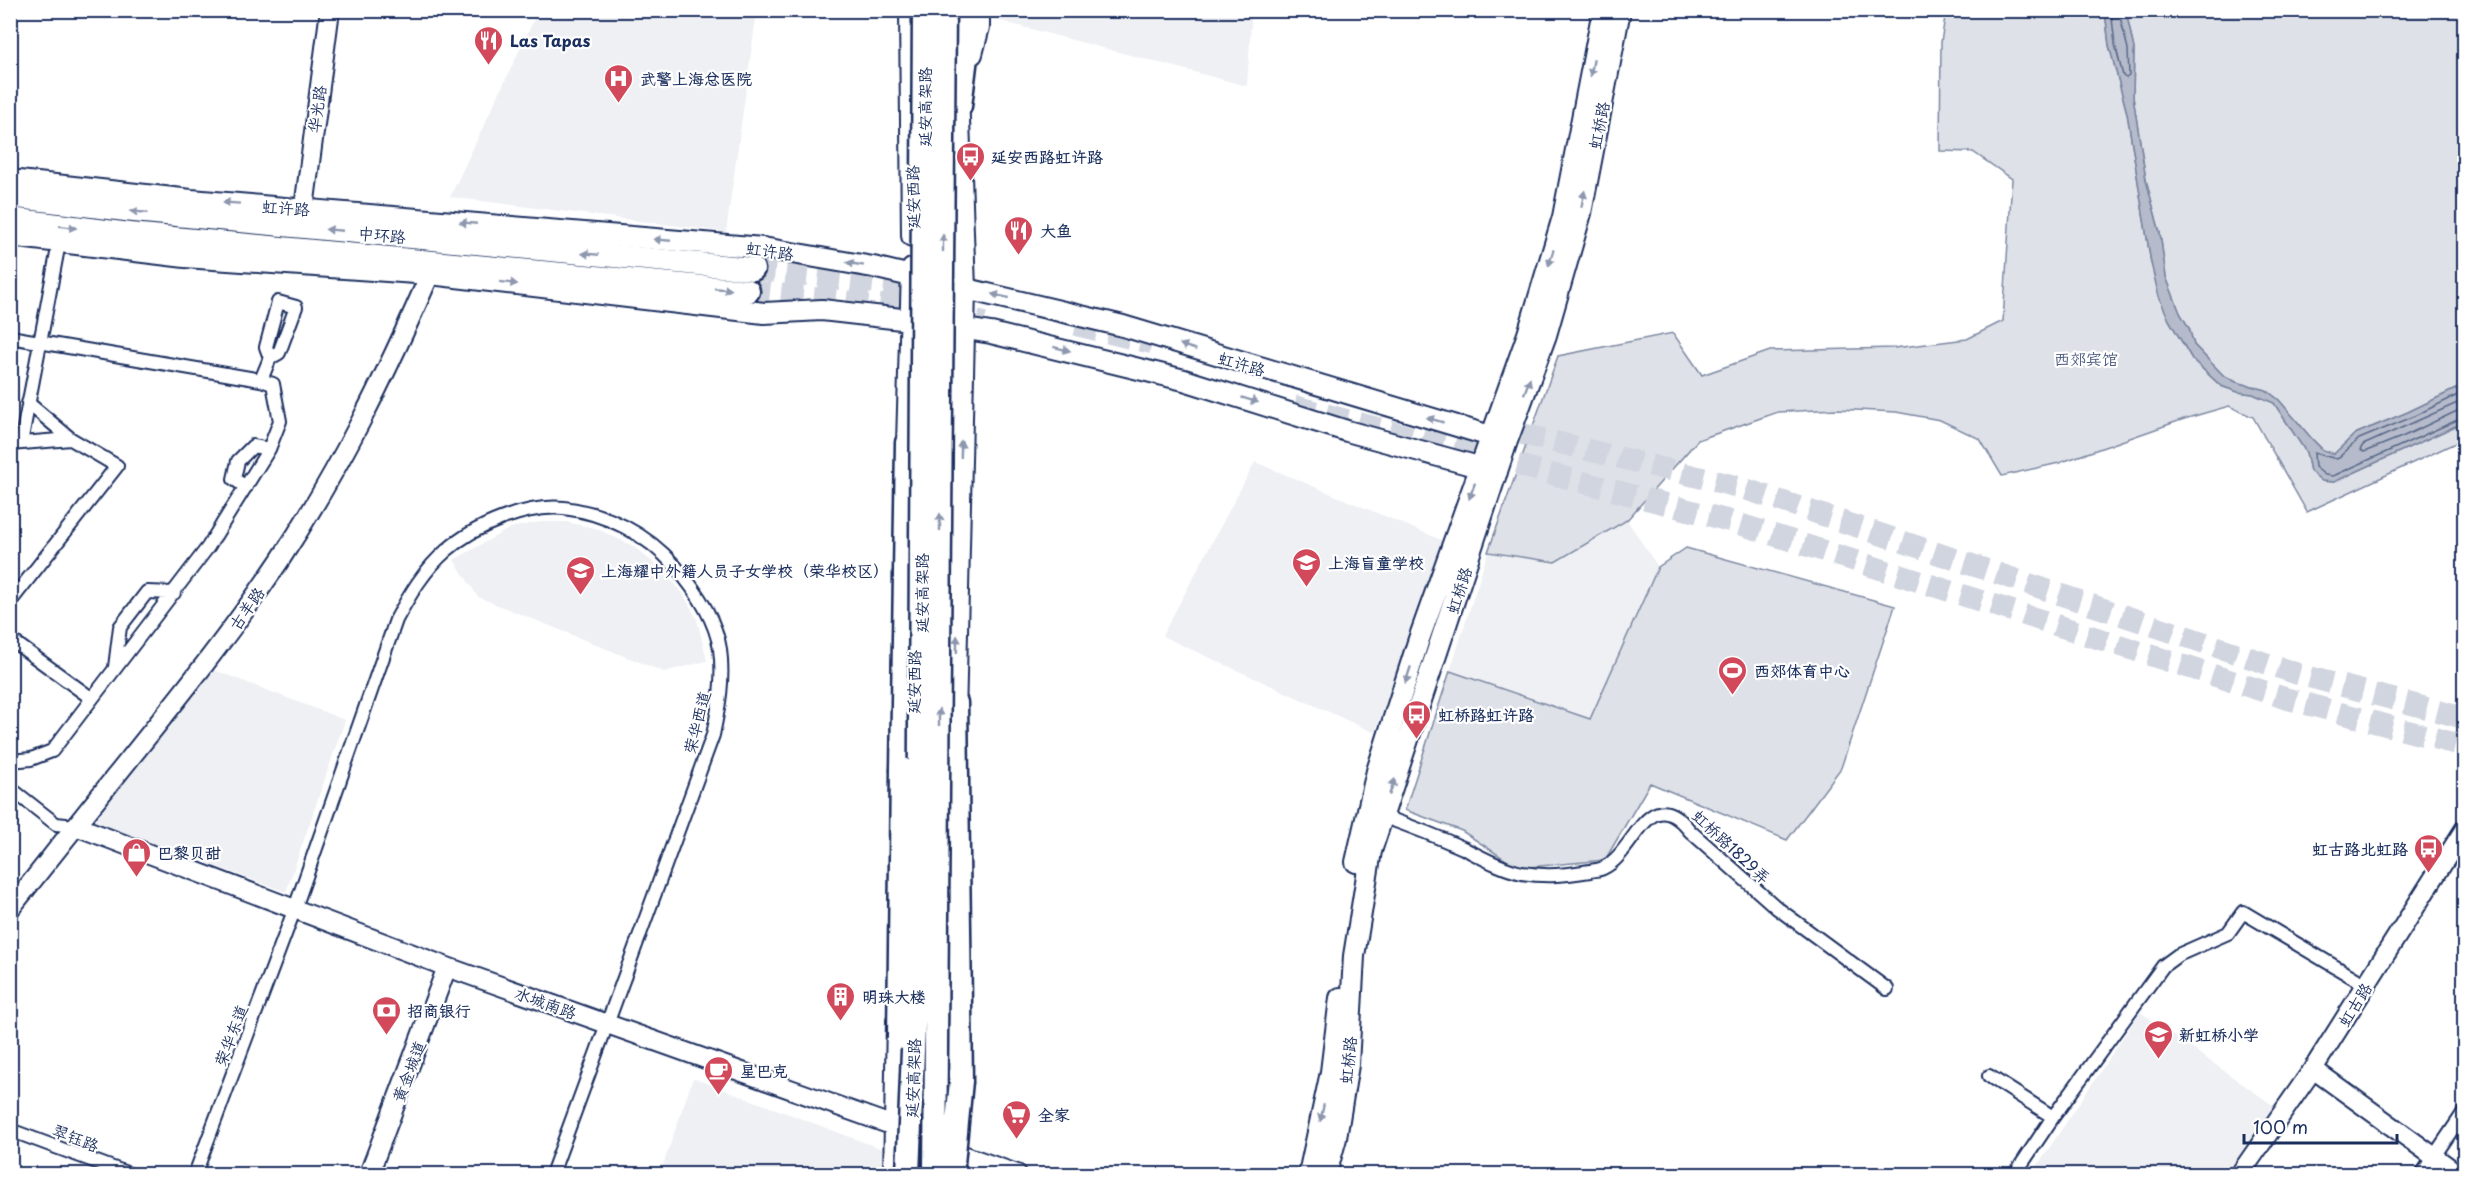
<svg xmlns="http://www.w3.org/2000/svg" width="2475" height="1185" font-family="'Playpen Sans','LXGW WenKai TC',sans-serif">
<style>
.built{fill:#eff0f4}
.green{fill:#dee1e7;stroke:#7c88a2;stroke-width:1.5}
.water{fill:#b5bbca;stroke:#77839f;stroke-width:1.5}
.lines{fill:none;stroke-linecap:round;stroke-linejoin:round}
.shore{stroke:#596789;stroke-width:1.5}
.highway-tunnel{stroke:#d1d5df;stroke-width:22;stroke-dasharray:22 11;stroke-linecap:butt}
.street-casing{stroke:#1b2f5e;stroke-width:16}
.secondary-casing{stroke:#1b2f5e;stroke-width:22}
.primary-casing{stroke:#1b2f5e;stroke-width:24}
.highway-casing{stroke:#1b2f5e;stroke-width:27}
.street{stroke:#fff;stroke-width:12}
.secondary{stroke:#fff;stroke-width:18}
.primary{stroke:#fff;stroke-width:20}
.highway{stroke:#fff;stroke-width:22}
.highway-bridge-casing{stroke:#1b2f5e;stroke-width:27;stroke-linecap:butt}
.highway-bridge{stroke:#fff;stroke-width:22}
.oneway{fill:#8d97ae}
.labels{text-anchor:middle;dominant-baseline:central;stroke-width:4.5;stroke-linejoin:round;paint-order:stroke}
.poi-label{font-size:16px;font-weight:bold;fill:#1b2f5e;stroke:#fff;text-anchor:start}
.street-label{font-size:16px;fill:#1b2f5e;stroke:#fff}
.park-label{font-size:16px;fill:#4c5c80;stroke:#fff}
</style>
<rect width="100%" height="100%" fill="#fff"/>
<filter id="ink" filterUnits="userSpaceOnUse"><feTurbulence type="fractalNoise" baseFrequency=".0167" numOctaves="2"/><feDisplacementMap in="SourceGraphic" scale="12" xChannelSelector="R" yChannelSelector="G"/><feConvolveMatrix kernelMatrix="1 2 1 2 8 2 1 2 1" color-interpolation-filters="sRGB"/></filter>
<g filter="url(#ink)">
<!-- built -->
<path class="built" d="M538 11H757L726 232 450 197Z
M993 11H1252L1247 86 993 19Z
M1255 462 1444 541 1375 733 1162 636Z
M1627 520 1658 567 1590 719 1450 671 1488 552 1555 562Z
M540 522H566L595 528 633 546 662 570 682 592 697 619 707 661 664 672 478 597 454 560 510 528Z
M214 670 345 720 286 892 92 821Z
M2140 1012 2274 1106 2229 1174H2032Z
M693 1078 882 1149 881 1174H660Z"/>
<!-- green -->
<path class="green" d="M1946 11H2105L2109 45 2127 113 2151 263 2169 320 2192 359 2221 386 2238 392 2253 394 2274 403 2306 452 2310 471 2322 481 2334 482 2464 422V439L2307 512 2253 417 2229 406 2184 419 2059 463 2002 476 1980 439 1940 420 1896 412 1837 409 1778 412 1698 440 1627 520 1555 562 1488 552 1558 356 1673 333 1702 375 1770 351 1894 348 1967 339 2003 321 2012 179 1973 152 1940 151 1941 42Z
M2126 11H2464V385L2408 412 2355 434 2334 454 2323 450 2312 439 2279 400 2266 390 2236 382 2223 375 2194 345 2189 328 2180 313 2166 277 2160 233 2146 180 2133 97 2134 49Z
M1686 548 1895 606 1841 768 1787 840 1650 783 1605 860 1518 868 1462 831 1405 810 1450 671 1590 719 1658 567Z"/>
<!-- water -->
<path class="water" d="M2105 11H2126L2134 49 2133 97 2146 180 2160 233 2166 277 2180 313 2189 328 2194 345 2223 375 2236 382 2266 390 2279 400 2312 439 2323 450 2334 454 2355 434 2408 412 2464 385V422L2334 482 2322 481 2310 471 2306 452 2274 403 2253 394 2238 392 2221 386 2192 359 2169 320 2159 297 2151 263 2127 113 2109 45Z"/>
<g class="lines">
<!-- shore -->
<path class="shore" d="M2111 10 2115 44 2123 76 2126 78 2129 76 2128 49 2121 21V10
M2464 392 2410 418 2359 439 2337 459 2314 453 2315 467 2325 475 2333 476 2464 417
M2464 400 2363 445 2360 450 2364 452 2404 436 2457 411 2464 409"/>
<!-- highway-tunnel -->
<path class="highway-tunnel" d="M753 269 930 289
M748 291 938 311 984 323
M1076 325 1152 343
M1294 406 1730 521 2288 699 2464 746
M1490 426 1739 487 2298 674 2464 718"/>
<defs>
<path id="street" d="M10 337 261 380 273 384 280 421 269 449 208 547 52 751 31 759 11 761
M261 380 270 358 279 353 296 307 278 302 266 347 270 358
M28 403 71 439
M21 443 59 243
M10 444 71 439 117 466 10 602
M246 487 234 479 238 461 253 446 269 449
M10 639 91 698
M115 667 120 627 147 592 174 593
M10 788 56 824 76 826
M1382 816C1410 826 1436 836 1463 848 1481 857 1502 869 1522 873 1547 877 1565 875 1590 871 1594 870 1600 870 1603 868 1636 853 1648 778 1690 831L1777 908 1887 989
M1989 1076 2053 1117
M10 1130 129 1174
M195 1174 295 908 396 620C410 594 424 570 447 550 474 526 527 504 564 508 606 513 647 534 675 566 695 589 715 617 720 649 724 679 719 706 713 735L552 1174
M2015 1174 2053 1117 2163 966 2178 955 2228 933 2243 912 2366 985
M2422 1174 2464 1112"/>
<path id="secondary" d="M304 208 330 10
M76 826 447 967 894 1126 912 1137 1017 1174
M10 909C45 865 80 820 115 777 172 706 229 636 280 560 340 469 387 373 430 274
M2313 1069 2458 1174
M369 1174 447 967
M2240 1174 2313 1069 2464 830"/>
<path id="primary" d="M910 10 912 236
M972 54 979 27V10
M10 180 191 200 763 248 873 267 1123 326 1507 441
M10 236 185 257 430 274 764 313 822 310 910 320 991 333 1184 380 1347 431 1497 472
M909 458 907 443 912 269
M955 718 965 289 958 91
M1356 862 1377 771 1419 639 1528 334 1563 217 1603 10
M949 1114 950 1030
M894 1174 897 1021
M1309 1174 1331 1072 1340 998
M1326 1174 1336 1138 1348 1065 1354 956 1371 851 1507 441 1546 335 1581 213 1620 10"/>
<path id="highway" d="M960 106 967 49V10
M10 196 134 211 753 269
M10 219 130 234 748 291
M956 703 961 1081
M902 769 907 443"/>
</defs>
<!-- street casing -->
<use href="#street" class="street-casing"/>
<!-- secondary casing -->
<use href="#secondary" class="secondary-casing"/>
<!-- primary casing -->
<use href="#primary" class="primary-casing"/>
<!-- highway casing -->
<use href="#highway" class="highway-casing"/>
<!-- street -->
<use href="#street" class="street"/>
<!-- secondary -->
<use href="#secondary" class="secondary"/>
<!-- primary -->
<use href="#primary" class="primary"/>
<!-- highway -->
<use href="#highway" class="highway"/>
<defs>
<path id="highway-bridge" d="M899 1038 902 769
M908 1174 919 902 924 10
M935 1174 944 10
M952 1174 961 1081"/>
</defs>
<!-- highway-bridge casing -->
<use href="#highway-bridge" class="highway-bridge-casing"/>
<!-- highway-bridge -->
<use href="#highway-bridge" class="highway-bridge"/>
</g>
<!-- one-way arrows -->
<defs><path id="oneway-solid" d="M-6-.8H1V-3.2L6.5 0L1 3.2V.8H-6Z" transform="scale(1.5)"/></defs>
<g class="oneway">
<use href="#oneway-solid" transform="translate(1592 68) rotate(101)"/>
<use href="#oneway-solid" transform="translate(1583 199) rotate(-79)"/>
<use href="#oneway-solid" transform="translate(231 203) rotate(-176)"/>
<use href="#oneway-solid" transform="translate(139 212) rotate(-175)"/>
<use href="#oneway-solid" transform="translate(468 223) rotate(-175)"/>
<use href="#oneway-solid" transform="translate(68 227) rotate(7)"/>
<use href="#oneway-solid" transform="translate(334 230) rotate(-175)"/>
<use href="#oneway-solid" transform="translate(662 240) rotate(-175)"/>
<use href="#oneway-solid" transform="translate(943 243) rotate(-90)"/>
<use href="#oneway-solid" transform="translate(590 254) rotate(-175)"/>
<use href="#oneway-solid" transform="translate(1551 258) rotate(107)"/>
<use href="#oneway-solid" transform="translate(855 264) rotate(-170)"/>
<use href="#oneway-solid" transform="translate(509 283) rotate(7)"/>
<use href="#oneway-solid" transform="translate(723 289) rotate(5)"/>
<use href="#oneway-solid" transform="translate(1000 296) rotate(-167)"/>
<use href="#oneway-solid" transform="translate(1188 347) rotate(-161)"/>
<use href="#oneway-solid" transform="translate(1062 349) rotate(14)"/>
<use href="#oneway-solid" transform="translate(1527 386) rotate(-70)"/>
<use href="#oneway-solid" transform="translate(1250 400) rotate(17)"/>
<use href="#oneway-solid" transform="translate(1435 420) rotate(-164)"/>
<use href="#oneway-solid" transform="translate(961 449) rotate(-89)"/>
<use href="#oneway-solid" transform="translate(1472 491) rotate(110)"/>
<use href="#oneway-solid" transform="translate(940 522) rotate(-90)"/>
<use href="#oneway-solid" transform="translate(957 644) rotate(-89)"/>
<use href="#oneway-solid" transform="translate(1408 675) rotate(108)"/>
<use href="#oneway-solid" transform="translate(939 717) rotate(-90)"/>
<use href="#oneway-solid" transform="translate(1392 787) rotate(-71)"/>
<use href="#oneway-solid" transform="translate(1322 1113) rotate(102)"/>
</g>
</g>
<!-- icons -->
<defs>
<symbol id="restaurant-pin" viewBox="-11 -11 22 30"><path d="M0 17L-7.5 6A9.5 9.5 0 1 1 7.5 6Z" fill="#d1495b" stroke="#fff"/><path d="M-5-6h1v4h1v-4h1v4h1v-4h1v5L-1.5 .5V6h-2V.5L-5-1ZM5-6V6H3V1.5H1.5Q1.5-4 5-6Z" fill="#fff"/></symbol>
<symbol id="hospital-pin" viewBox="-11 -11 22 30"><path d="M0 17L-7.5 6A9.5 9.5 0 1 1 7.5 6Z" fill="#d1495b" stroke="#fff"/><path d="M-5-5h3v3.5h4V-5h3V5h-3V1.5h-4V5h-3Z" fill="#fff"/></symbol>
<symbol id="bus-pin" viewBox="-11 -11 22 30"><path d="M0 17L-7.5 6A9.5 9.5 0 1 1 7.5 6Z" fill="#d1495b" stroke="#fff"/><path d="M-5-6H5V4H4V6H2V4H-2V6H-4V4H-5ZM-3.5-4V0h7V-4ZM-3.5 1.2v1.5H-2V1.2ZM2 1.2v1.5H3.5V1.2Z" fill="#fff"/></symbol>
<symbol id="school-pin" viewBox="-11 -11 22 30"><path d="M0 17L-7.5 6A9.5 9.5 0 1 1 7.5 6Z" fill="#d1495b" stroke="#fff"/><path d="M0-5L7-2L0 1L-7-2ZM-4 1L0 2.5L4 1V4Q0 6-4 4Z" fill="#fff"/></symbol>
<symbol id="stadium-pin" viewBox="-11 -11 22 30"><path d="M0 17L-7.5 6A9.5 9.5 0 1 1 7.5 6Z" fill="#d1495b" stroke="#fff"/><path d="M0-5a6.5 5 0 1 0 0 10a6.5 5 0 1 0 0-10ZM-3.5-1.8h7v3.6h-7Z" fill="#fff"/></symbol>
<symbol id="shop-pin" viewBox="-11 -11 22 30"><path d="M0 17L-7.5 6A9.5 9.5 0 1 1 7.5 6Z" fill="#d1495b" stroke="#fff"/><path d="M-5-2.5h2.3a2.7 3.5 0 0 1 5.4 0H5L5.5 6h-11ZM-1.5-2.5h3a1.5 2.3 0 0 0-3 0Z" fill="#fff"/></symbol>
<symbol id="building-pin" viewBox="-11 -11 22 30"><path d="M0 17L-7.5 6A9.5 9.5 0 1 1 7.5 6Z" fill="#d1495b" stroke="#fff"/><path d="M-4-6H4V6H1V3H-1V6H-4ZM-2.5-4.3h1.7v1.8h-1.7ZM.8-4.3h1.7v1.8H.8ZM-2.5-1h1.7V.8h-1.7ZM.8-1h1.7V.8H.8Z" fill="#fff"/></symbol>
<symbol id="bank-pin" viewBox="-11 -11 22 30"><path d="M0 17L-7.5 6A9.5 9.5 0 1 1 7.5 6Z" fill="#d1495b" stroke="#fff"/><path d="M-6-4H6V4H-6ZM0-2.3a2.3 2.3 0 1 0 0 4.6a2.3 2.3 0 1 0 0-4.6Z" fill="#fff"/></symbol>
<symbol id="cafe-pin" viewBox="-11 -11 22 30"><path d="M0 17L-7.5 6A9.5 9.5 0 1 1 7.5 6Z" fill="#d1495b" stroke="#fff"/><path d="M-5.5-4.5H6V0H3Q3 3.5 0 3.5H-2.5Q-5.5 3.5-5.5 0ZM3-3.2v2h1.7v-2ZM-6 4.5H4V6H-6Z" fill="#fff"/></symbol>
<symbol id="supermarket-pin" viewBox="-11 -11 22 30"><path d="M0 17L-7.5 6A9.5 9.5 0 1 1 7.5 6Z" fill="#d1495b" stroke="#fff"/><path d="M-6-5.5h2.5l.6 2H6L4.5 2H-2.5L-4.4-4H-6ZM-1.5 3.2a1.3 1.3 0 1 0 .1 0ZM3 3.2a1.3 1.3 0 1 0 .1 0Z" fill="#fff"/></symbol>
</defs>
<g fill-rule="evenodd">
<use href="#restaurant-pin" x="472" y="24" width="33" height="45"/>
<use href="#hospital-pin" x="602" y="62" width="33" height="45"/>
<use href="#bus-pin" x="954" y="140" width="33" height="45"/>
<use href="#restaurant-pin" x="1002" y="214" width="33" height="45"/>
<use href="#school-pin" x="1290" y="546" width="33" height="45"/>
<use href="#school-pin" x="564" y="554" width="33" height="45"/>
<use href="#stadium-pin" x="1716" y="654" width="33" height="45"/>
<use href="#bus-pin" x="1400" y="698" width="33" height="45"/>
<use href="#bus-pin" x="2412" y="832" width="33" height="45"/>
<use href="#shop-pin" x="120" y="836" width="33" height="45"/>
<use href="#building-pin" x="824" y="980" width="33" height="45"/>
<use href="#bank-pin" x="370" y="994" width="33" height="45"/>
<use href="#school-pin" x="2142" y="1018" width="33" height="45"/>
<use href="#cafe-pin" x="702" y="1054" width="33" height="45"/>
<use href="#supermarket-pin" x="1000" y="1098" width="33" height="45"/>
</g>
<g class="labels">
<!-- poi labels -->
<g class="poi-label">
<text x="510" y="40">Las Tapas</text>
<text x="640" y="78">武警上海总医院</text>
<text x="991" y="156">延安西路虹许路</text>
<text x="1040" y="230">大鱼</text>
<text x="1328" y="562">上海盲童学校</text>
<text x="601" y="570">上海耀中外籍人员子女学校（荣华校区）</text>
<text x="1754" y="670">西郊体育中心</text>
<text x="1438" y="714">虹桥路虹许路</text>
<text x="2408" y="848" text-anchor="end">虹古路北虹路</text>
<text x="157" y="852">巴黎贝甜</text>
<text x="862" y="996">明珠大楼</text>
<text x="407" y="1010">招商银行</text>
<text x="2179" y="1034">新虹桥小学</text>
<text x="740" y="1070">星巴克</text>
<text x="1038" y="1114">全家</text>
</g>
<!-- street labels -->
<g class="street-label">
<text transform="translate(924 107) rotate(-90)">延安高架路</text>
<text transform="translate(316 109) rotate(-82)">华光路</text>
<text transform="translate(1598 125) rotate(-79)">虹桥路</text>
<text transform="translate(912 197) rotate(-91)">延安西路</text>
<text transform="translate(286 207) rotate(4)">虹许路</text>
<text transform="translate(382 234) rotate(5)">中环路</text>
<text transform="translate(770 250) rotate(8)">虹许路</text>
<text transform="translate(1242 363) rotate(16)">虹许路</text>
<text transform="translate(1458 590) rotate(-72)">虹桥路</text>
<text transform="translate(921 593) rotate(-90)">延安高架路</text>
<text transform="translate(246 608) rotate(-55)">古羊路</text>
<text transform="translate(913 682) rotate(-89)">延安西路</text>
<text transform="translate(696 722) rotate(-76)">荣华西道</text>
<text transform="translate(1732 846) rotate(43)">虹桥路1829弄</text>
<text transform="translate(546 1002) rotate(20)">水城南路</text>
<text transform="translate(2354 1004) rotate(-58)">虹古路</text>
<text transform="translate(230 1035) rotate(-69)">荣华东道</text>
<text transform="translate(1347 1060) rotate(-84)">虹桥路</text>
<text transform="translate(408 1071) rotate(-69)">黄金城道</text>
<text transform="translate(912 1078) rotate(-88)">延安高架路</text>
<text transform="translate(76 1137) rotate(21)">翠钰路</text>
</g>
<!-- park labels -->
<g class="park-label">
<text x="2086" y="358">西郊宾馆</text>
</g>
</g>
<!-- margin -->
<rect width="2475" height="1185" fill="none" stroke="#fff" stroke-width="36"/>
<rect x="18" y="18" width="2439" height="1149" fill="none" stroke="#1b2f5e" stroke-width="2" filter="url(#ink)"/>
<!-- scale -->
<path d="M2244 1134v9h153v-9" fill="none" stroke="#1b2f5e" stroke-width="3"/>
<text x="2253" y="1134" font-size="18" fill="#1b2f5e" stroke="#ffffff" stroke-width="4.5" paint-order="stroke">100 m</text>
</svg>
